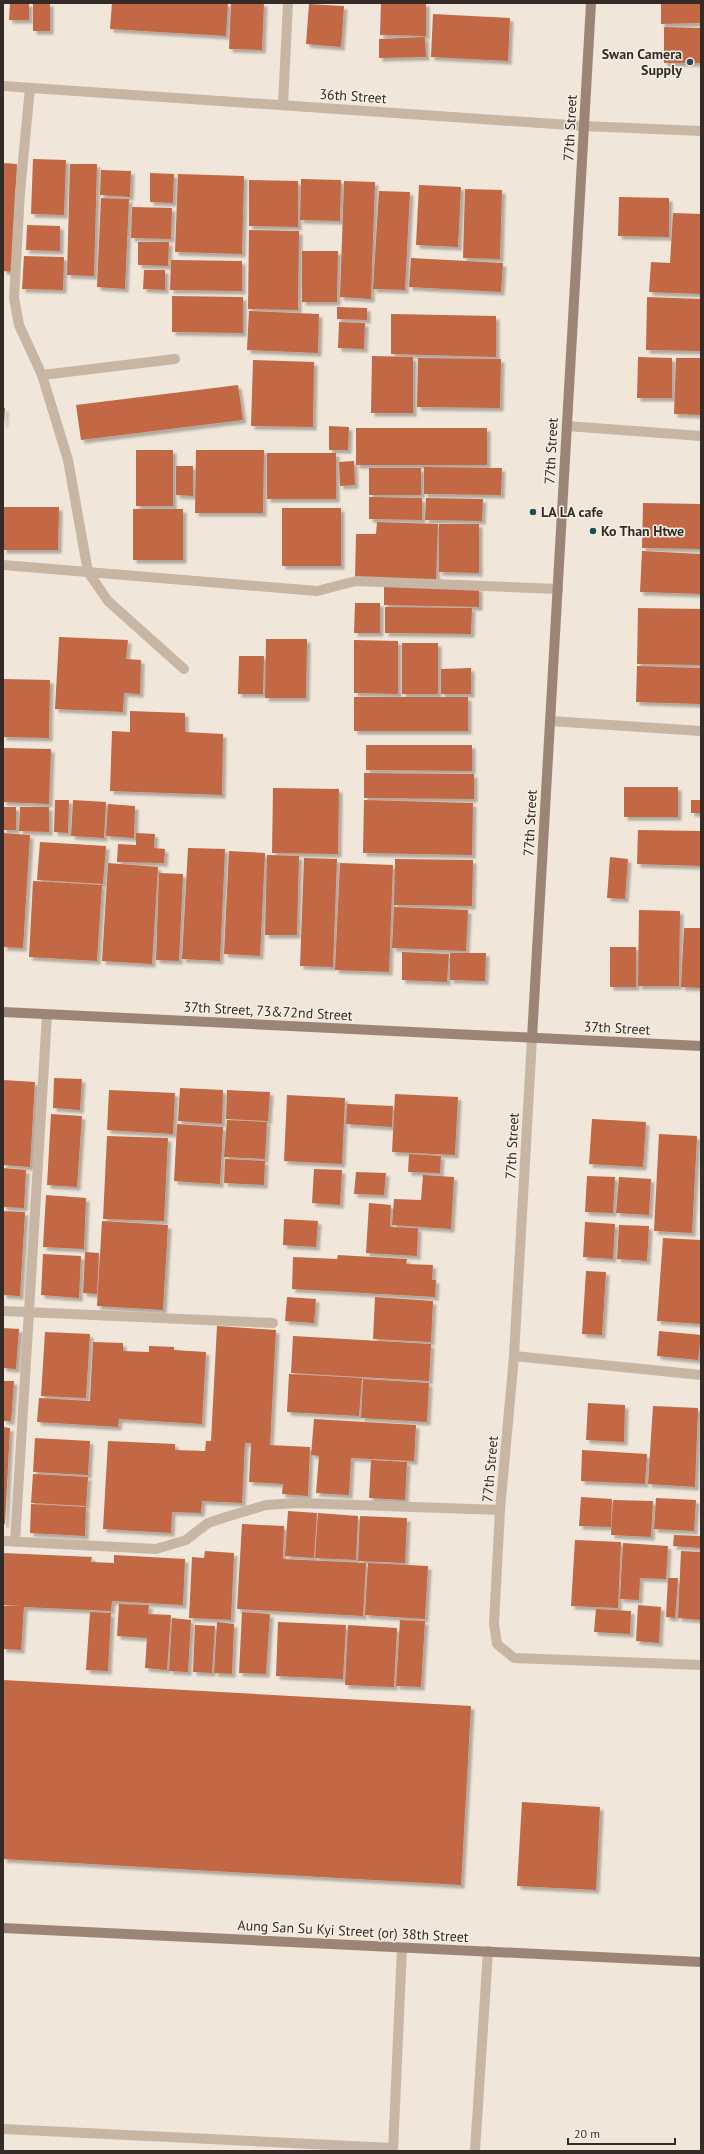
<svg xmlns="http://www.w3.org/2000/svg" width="704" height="2154" font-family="'PT Sans',sans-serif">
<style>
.building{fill:#c36744;filter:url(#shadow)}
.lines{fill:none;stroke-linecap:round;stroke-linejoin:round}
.lane{stroke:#c8b6a5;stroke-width:10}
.street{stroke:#c8b6a5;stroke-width:10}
.secondary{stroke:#9c8577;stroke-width:10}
.poi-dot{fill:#1d4f54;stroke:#f8f0e5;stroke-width:1.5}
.labels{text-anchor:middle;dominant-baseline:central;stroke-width:3;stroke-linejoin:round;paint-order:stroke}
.poi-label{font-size:14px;font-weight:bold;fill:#342b26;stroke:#f8f0e5;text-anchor:start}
.street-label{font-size:14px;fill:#342b26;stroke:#f8f0e5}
</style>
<defs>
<filter id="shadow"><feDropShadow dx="3.5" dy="3.5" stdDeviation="1" flood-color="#0004"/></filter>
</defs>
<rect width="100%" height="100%" fill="#f0e6d9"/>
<!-- building -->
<path class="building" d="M10 3H29V20H9Z
M33 3H50V31H33Z
M112 3H228L226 36 110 29Z
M231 3H264L262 50 229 49Z
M381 3H426V36L380 35Z
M661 3H701V23L661 24Z
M309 4 344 6 341 47 306 44Z
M433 14 510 18 508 61 431 57Z
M664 27 701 28V63H664Z
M425 37 426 57 379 58V39Z
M33 159 66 160 64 215 31 214Z
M3 163 17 164 12 272 3 271Z
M70 164H97L94 276 67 275Z
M101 170 131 171 130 197 100 195Z
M150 173 174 174 173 203 150 202Z
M178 174 244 176 242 254 175 252Z
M301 179 341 180 340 221 300 220Z
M249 180 298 181V227L249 226Z
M344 181 375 182 371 299 340 297Z
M419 185 461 187 458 247 416 245Z
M465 189 502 190 500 259 463 258Z
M379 191 410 192 405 290 373 289Z
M619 197 669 198V237L618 236Z
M101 198 129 199 125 289 97 287Z
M132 207 172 208 171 239 131 238Z
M673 213 701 214V294L649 292 651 262 670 263Z
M27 225 60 226V251L26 250Z
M249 230 299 231 298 310 248 309Z
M138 242H169L168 266 138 265Z
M302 251H338L337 302H302Z
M24 256 64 257 63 290 22 289Z
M411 258 503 263 501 292 409 287Z
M171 260 242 261V291L170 290Z
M144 270H165V290L143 289Z
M172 296 243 297V333L172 332Z
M647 297 701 299V351L646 350Z
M337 307 367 308V320L337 319Z
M249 311 319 314 318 353 247 350Z
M391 314 496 316V357L391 354Z
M339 322 365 323 364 349 338 348Z
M372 356 413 357V413H371Z
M638 357 672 358V398H637Z
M418 358 501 359 500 408 417 407Z
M676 358H701V415L674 414Z
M253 360 314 362 313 427 251 426Z
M238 385 243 420 81 440 76 405Z
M3 408H5L4 424H3Z
M329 426 349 427 348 450H329Z
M356 428H487V465H356Z
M136 450H173V506H136Z
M196 450H264L263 513H195Z
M267 453H336V499H267Z
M354 461 355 485 340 486 339 462Z
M176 466H193V496L176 495Z
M424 467 502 468 501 495 424 494Z
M369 468H421V495H369Z
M369 497 422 498V520L369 519Z
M426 498 483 499 482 521 425 520Z
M643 503 701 504V549L642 548Z
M3 507H59L58 550H3Z
M282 508H341V566H282Z
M133 509H183V560H133Z
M377 522 438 524 436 580 355 578 356 534H376Z
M439 524H479V573L439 572Z
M642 551 701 554V594L640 592Z
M384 586 479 588V607L384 605Z
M355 603H380V633H354Z
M385 607 472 608 471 634 385 633Z
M638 608 701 609V665L637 664Z
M59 637 128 640 126 659 141 660 140 694 124 693 123 712 55 709Z
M266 639H307L306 698H265Z
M354 640 398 641V694L354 693Z
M402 643H438V694H402Z
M239 656H264L263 694H238Z
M637 666 701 668 700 704 636 702Z
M471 668V694H441V669Z
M3 679 50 680 49 738 3 737Z
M354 697H468V731H354Z
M130 711 185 713V732L223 734 222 795 110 791 112 731 130 732Z
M366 745H472V771L366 770Z
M3 748 51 749 49 804 3 802Z
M364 773 474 774V799L364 798Z
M624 787H678V817H624Z
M273 788 339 789 338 854 272 853Z
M55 800H69L68 833 54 832Z
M73 800 106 802 104 838 71 836Z
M364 800 473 803 472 855 363 853Z
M691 800H701V813H691Z
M108 804 135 806 134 838 106 836Z
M3 807H16V830H3Z
M20 807H49V832L19 831Z
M638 830 701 831V866L637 864Z
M3 833 30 835 23 948 3 947Z
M136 833 155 834 154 848 165 849 164 863 117 862 118 844 136 845Z
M40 842 106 846 103 884 37 880Z
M188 848 225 849 220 961 182 959Z
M229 851 265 853 260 956 224 954Z
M267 855 299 856 297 935H265Z
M610 857 628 859 625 899 607 898Z
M304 858 337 859 333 967 300 966Z
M395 859 473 860 472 906 394 905Z
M108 863 158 867 152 964 102 961Z
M340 863 393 865 389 972 335 970Z
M159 873 183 874 179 961 156 960Z
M33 881 102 885 97 961 29 957Z
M394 907 468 910 466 951 392 948Z
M639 910 680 911 679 986H638Z
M684 928H701V988L681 987Z
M610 947H636V987H610Z
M402 952 449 954 447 982 402 980Z
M450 953H486L485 981 450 980Z
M54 1078 82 1079 80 1110 53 1108Z
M3 1080 35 1082 30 1167 3 1165Z
M180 1088 223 1090 222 1124 178 1121Z
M109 1090 175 1093 173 1134 107 1130Z
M227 1090 270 1092 268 1121 226 1119Z
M395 1094 458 1097 455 1155 392 1152Z
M287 1095 345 1098 342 1164 284 1161Z
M347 1104 393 1106 392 1127 346 1124Z
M51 1114 82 1116 77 1187 47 1185Z
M592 1119 646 1122 643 1167 589 1164Z
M227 1120 267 1122 265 1159 224 1157Z
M177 1124 223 1127 220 1184 174 1181Z
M659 1134 697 1136 692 1233 654 1231Z
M107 1136 168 1138 164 1221 103 1219Z
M409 1154 441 1156 440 1173 408 1172Z
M225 1159 265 1161 264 1185 224 1183Z
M3 1168 26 1170 24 1208 3 1207Z
M314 1169 342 1170 340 1205 312 1203Z
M356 1172 386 1173 384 1195 354 1194Z
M423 1175 454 1177 451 1229 392 1225 394 1199 421 1200Z
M587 1176 615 1177 613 1213 585 1212Z
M619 1177 651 1179 649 1215 616 1213Z
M46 1195 86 1198 84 1249 43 1247Z
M369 1203 391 1205 390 1227 418 1228 417 1256 366 1253Z
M3 1211 25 1212 20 1296 3 1295Z
M284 1219 318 1221 316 1247 283 1245Z
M102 1221 168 1225 163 1310 97 1306Z
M585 1222 615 1224 613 1259 583 1257Z
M619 1225 649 1226 647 1261 617 1259Z
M663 1238 701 1240V1324L657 1321Z
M85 1252 99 1253 97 1294 83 1293Z
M43 1254 81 1256 79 1298 41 1295Z
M338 1255 407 1259 406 1264 433 1265 432 1280H436L435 1297 292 1289 293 1257 337 1259Z
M586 1271 606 1272 602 1335 582 1334Z
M287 1297 316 1299 314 1323 285 1321Z
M375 1297 433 1301 431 1342 373 1339Z
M217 1326 276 1330 270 1445 310 1447 308 1496 282 1494 283 1484 249 1482 251 1443H245L242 1503 202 1501 201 1513 172 1512 171 1533 103 1529 108 1441 175 1444V1450L205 1451 206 1441H211Z
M3 1328 19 1329 16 1369 3 1368Z
M659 1331 701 1335 698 1360 657 1356Z
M45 1332 90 1334 86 1398 41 1396Z
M293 1336 431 1344 429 1381 291 1373Z
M93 1342 123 1343V1351L149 1352V1346L174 1347V1350L206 1352 202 1424 119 1419 118 1427 37 1422 39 1398 90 1401Z
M289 1374 362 1378 359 1416 287 1412Z
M363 1379 429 1383 427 1422 361 1418Z
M3 1381H14L11 1421H3Z
M588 1403 625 1405 624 1442 586 1440Z
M653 1406 698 1408 695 1487 648 1484Z
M314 1419 416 1425 414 1461 351 1458 349 1495 316 1493 319 1456 311 1455Z
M3 1427 10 1428 5 1524H3Z
M35 1438 90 1441 88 1475 33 1472Z
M582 1450 647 1454 645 1484 581 1481Z
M371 1460 407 1462 405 1500 369 1498Z
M33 1474 88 1477 86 1506 31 1503Z
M581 1497 612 1499 611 1527 579 1526Z
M656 1498 696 1500 694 1531 654 1529Z
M613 1500 653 1501 651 1537 611 1535Z
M31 1504 86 1507 85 1536 30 1533Z
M288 1511 317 1513 314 1558 285 1556Z
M318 1513 358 1516 356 1560 315 1558Z
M360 1516 407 1518 405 1563 358 1561Z
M242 1524 284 1526 283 1559 366 1563 363 1616 237 1609Z
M674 1535 701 1536V1548L673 1546Z
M575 1540 621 1542 618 1608 571 1606Z
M623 1543 668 1546 666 1579 640 1578 639 1600 620 1599Z
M205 1551 234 1553 231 1620 189 1618 192 1557 204 1558Z
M681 1551 701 1552V1620L678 1618Z
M3 1553 92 1557 91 1562 114 1563V1555L185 1559 183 1605 112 1601 111 1611 24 1607 21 1650 3 1649V1606H22L3 1605Z
M368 1563 428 1566 425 1619 365 1615Z
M668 1578H678L675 1618 666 1617Z
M119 1604 149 1605 148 1614 171 1615 167 1670 145 1668 147 1638 117 1636Z
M638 1605 661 1607 659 1643 636 1641Z
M596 1609 631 1611 630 1634 594 1632Z
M90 1612 111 1613 108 1671 86 1670Z
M242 1612 270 1614 266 1674 239 1673Z
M172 1618 191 1620 188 1672 169 1671Z
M400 1620 425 1621 421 1687 396 1686Z
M217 1622 234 1624 232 1674 214 1673Z
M278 1622 346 1625 343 1679 276 1676Z
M195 1625 215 1626 212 1673 193 1672Z
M348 1625 397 1628 394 1687 345 1685Z
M3 1680 471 1706 461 1885 3 1859Z
M522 1802 600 1807 596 1890 517 1886Z"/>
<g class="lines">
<!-- lane -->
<path class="lane" d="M42 375 175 359
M88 572 108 601 184 669
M317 591 356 581 558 589
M3 2129 393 2148
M393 2151 402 1948"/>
<!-- street -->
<path class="street" d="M3 86 584 126 701 131
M30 88 20 192 14 298 19 325 42 375 68 460 88 572
M283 105 288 3
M567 426 701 436
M3 565 317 591
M550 721 701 731
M532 1038 514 1356 500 1510 494 1624 497 1644 514 1658 701 1665
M3 1311 273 1323
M514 1356 701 1375
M3 1541 156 1549 186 1540 208 1523 226 1517 266 1505 299 1503 500 1510
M15 1542 47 1015
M475 2151 488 1951"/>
<!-- secondary -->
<path class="secondary" d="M3 1012 701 1046
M532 1038 591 3
M3 1928 701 1962"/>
</g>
<!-- markers -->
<g class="poi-dot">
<circle cx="690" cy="62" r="4"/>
<circle cx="533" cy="512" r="4"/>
<circle cx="593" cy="531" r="4"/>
</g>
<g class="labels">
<!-- poi labels -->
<g class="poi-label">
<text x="682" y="54" text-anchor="end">Swan Camera<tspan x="682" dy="16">Supply</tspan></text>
<text x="541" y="512">LA LA cafe</text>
<text x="601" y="531">Ko Than Htwe</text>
</g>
<!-- street labels -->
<g class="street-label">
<text transform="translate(353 96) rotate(4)">36th Street</text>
<text transform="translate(570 128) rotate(-87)">77th Street</text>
<text transform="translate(551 451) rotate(-87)">77th Street</text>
<text transform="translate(530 823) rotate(-87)">77th Street</text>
<text transform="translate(268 1011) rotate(3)">37th Street, 73&amp;72nd Street</text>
<text transform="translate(617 1028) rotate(3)">37th Street</text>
<text transform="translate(512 1146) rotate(-87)">77th Street</text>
<text transform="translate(490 1469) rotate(-85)">77th Street</text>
<text transform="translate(353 1931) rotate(3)">Aung San Su Kyi Street (or) 38th Street</text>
</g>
</g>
<!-- border -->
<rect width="704" height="2154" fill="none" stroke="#342b26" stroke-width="8"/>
<!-- scale -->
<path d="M568 2138v6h107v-6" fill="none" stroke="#342b26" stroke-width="2"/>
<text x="574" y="2138" font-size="12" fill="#342b26" stroke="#f8f0e5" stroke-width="3" paint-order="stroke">20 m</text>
</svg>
